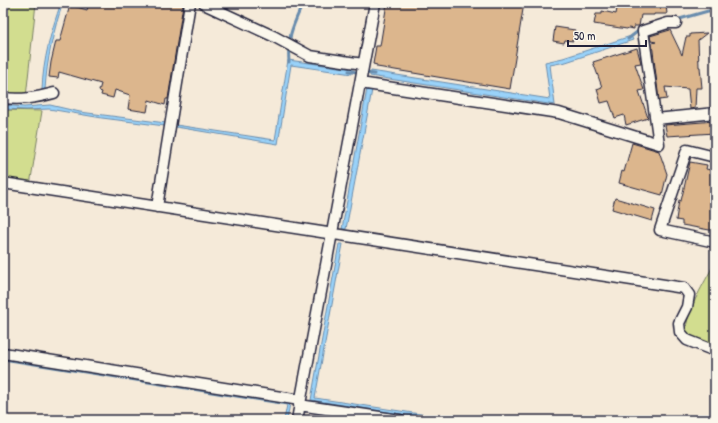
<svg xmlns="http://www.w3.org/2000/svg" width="718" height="423" font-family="'Patrick Hand',sans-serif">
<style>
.green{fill:#d2dd8f;stroke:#7a8065}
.water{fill:#99d2f9;stroke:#698cad}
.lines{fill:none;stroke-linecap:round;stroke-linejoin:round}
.stream{stroke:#698cad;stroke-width:3}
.building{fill:#dcb68d;stroke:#22223b}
.minor-casing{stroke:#22223b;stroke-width:13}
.minor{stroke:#fbf7ec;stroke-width:10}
</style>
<rect width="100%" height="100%" fill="#f5ead9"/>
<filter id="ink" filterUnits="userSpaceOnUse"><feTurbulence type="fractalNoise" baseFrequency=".025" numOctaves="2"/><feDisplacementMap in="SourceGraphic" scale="8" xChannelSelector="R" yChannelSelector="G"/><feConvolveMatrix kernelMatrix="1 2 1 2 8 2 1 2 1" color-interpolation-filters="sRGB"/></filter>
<g filter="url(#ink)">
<!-- green -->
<path class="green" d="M3 3H36L26 97H3Z
M3 110 42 111 30 185 3 181Z
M712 268 715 269V346L699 340 686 332C686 312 702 287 712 268Z"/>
<!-- water -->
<path class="water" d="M61 3H63C53 31 47 60 45 89L42 90C43 60 51 31 61 3Z
M631 36 633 40 566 62 550 65 555 105 370 76 371 71 550 99 545 62 563 58Z
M288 60 353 69 352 74 291 65 278 144 176 127V125L275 140Z
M367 89 372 90 346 229H342Z
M3 105 24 107 50 105 80 112 166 123 165 126 102 118 49 109 26 110 3 109Z
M339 244H343L315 398 459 420H439L311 400Z
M3 358 290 403 287 420H284L287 405 3 360Z"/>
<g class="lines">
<!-- stream -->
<path class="stream" d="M676 20 708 11H715
M628 39 637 32 642 31
M289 62C287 36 293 26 303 3
M349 71 374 74"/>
</g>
<!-- building -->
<path class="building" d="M89 3H176L183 5 168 99H166L165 105 149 100 147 112 128 109 130 95 115 90 113 98 101 95 102 92 99 91 101 84 59 72 58 78 49 77 51 62 56 41H60L70 5 87 10Z
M387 3H524L510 89 377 67V65L373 64 376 46H380Z
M618 3H629V6L666 5 667 14H654V15H641L639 26H634V29L628 28 627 29 594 24 596 14H602V11L616 14Z
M555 27 575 30 573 41 565 40 564 43 553 41Z
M670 30 682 55 686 37H690V34L707 33 698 40 699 67H700L702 88H696L695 108 690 109 688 89 665 87 667 99 659 100 652 43 656 42 651 41 650 36Z
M637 48 641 63 635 64 644 90 639 91 648 118 626 125 624 115 615 118 609 101 601 103 597 89 602 87 593 62Z
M715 121V133L667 136 665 125Z
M632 143 659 151 667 174 662 195 619 183 622 171 624 172Z
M690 162 707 165 706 169 715 171V231L682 225V221L676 220 679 200 681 201Z
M615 198 655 210 652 221 612 209Z"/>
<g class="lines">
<defs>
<path id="minor" d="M204 3 206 5 273 36 310 56 363 64
M360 83 559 113 659 144 643 31 668 23H676
M3 98C22 100 35 98 54 93
M656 119 715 113
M715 157 687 150 660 230 715 242
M3 183 684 288 689 295 687 307 679 323 680 332 687 340 715 351
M157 207 190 3
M3 353 300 400
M299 405 400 420
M297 420 375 3"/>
</defs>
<!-- minor casing -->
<use href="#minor" class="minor-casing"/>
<!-- minor -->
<use href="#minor" class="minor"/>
</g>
</g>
<!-- margin -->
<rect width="718" height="423" fill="none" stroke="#fbf7ec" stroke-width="16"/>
<rect x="8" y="8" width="702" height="407" fill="none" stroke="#22223b" stroke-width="1.5" filter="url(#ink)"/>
<!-- scale -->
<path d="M568 40v6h78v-6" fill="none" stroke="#22223b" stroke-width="2"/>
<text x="574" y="40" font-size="12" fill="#22223b" stroke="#fbf7ec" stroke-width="3" paint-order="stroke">50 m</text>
</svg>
